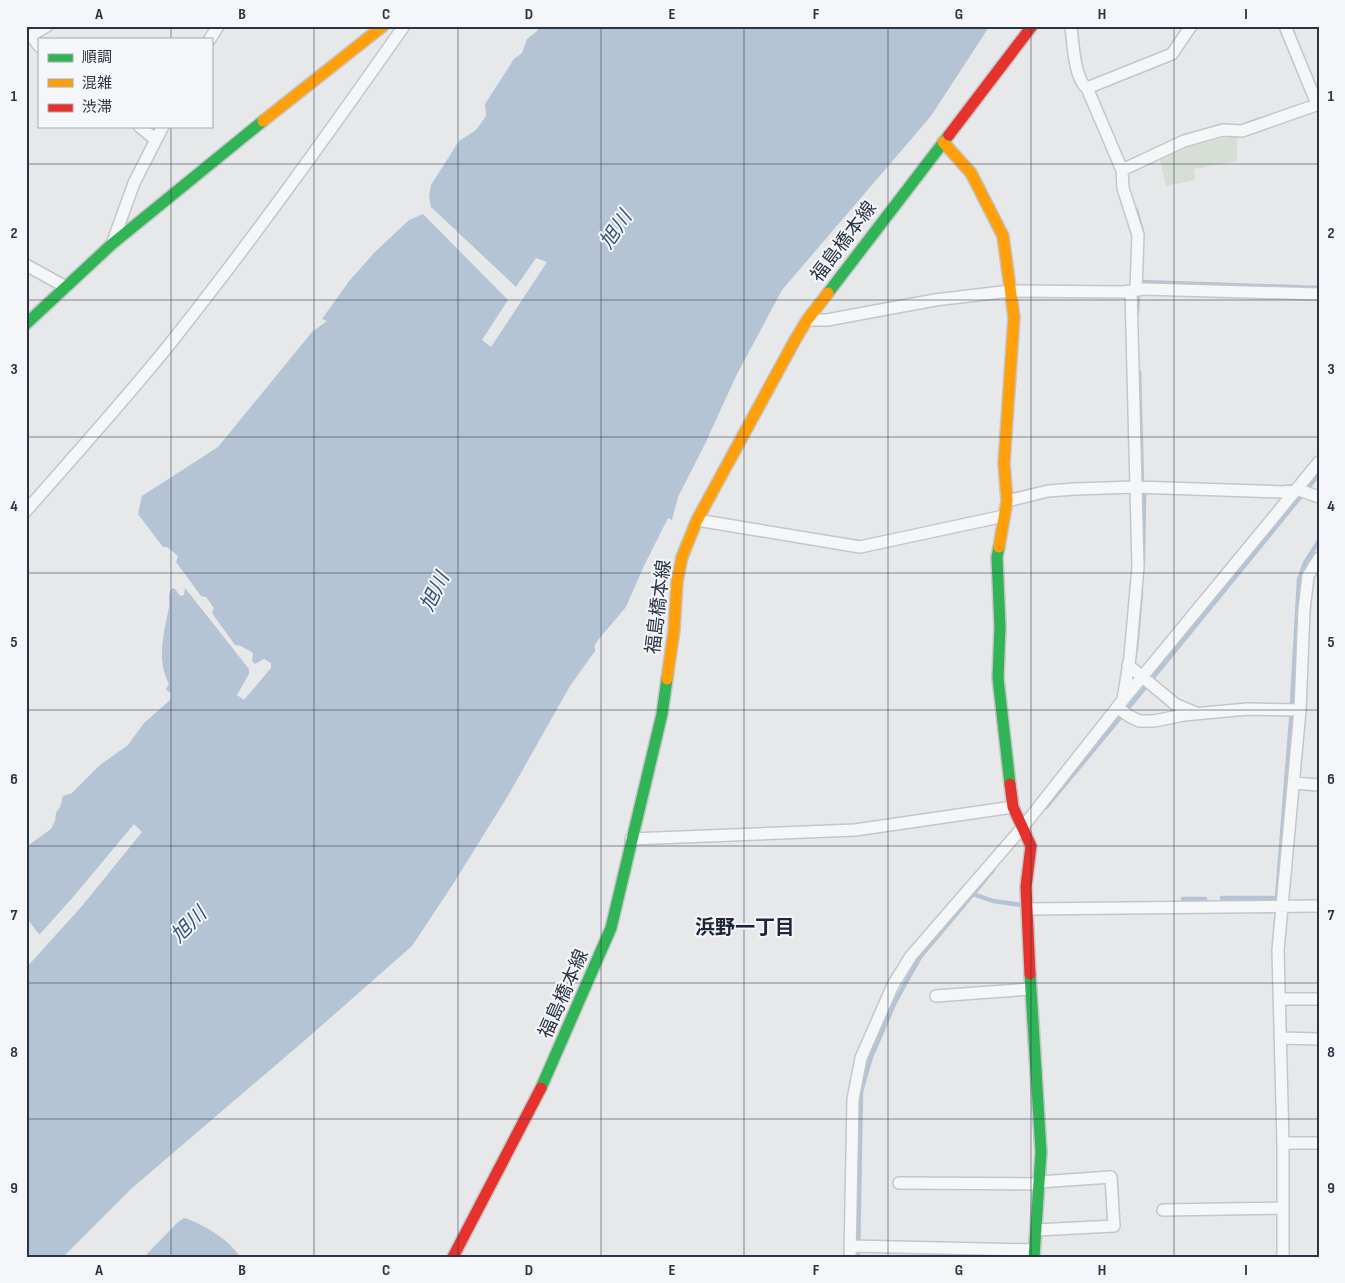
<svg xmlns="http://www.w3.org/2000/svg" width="1345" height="1283" font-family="'Sofia Sans Condensed','Noto Sans JP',sans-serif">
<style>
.green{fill:#d6ded6}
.water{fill:#b4c4d5}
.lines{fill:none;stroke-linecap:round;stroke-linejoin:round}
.stream{stroke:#b4c4d5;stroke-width:4.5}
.street-casing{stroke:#c4c6c8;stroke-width:14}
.fast-casing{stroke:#c4c6c8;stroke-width:14}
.slow-casing{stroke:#c4c6c8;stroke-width:14}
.jam-casing{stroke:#c4c6c8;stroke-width:14}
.street{stroke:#f5f6f7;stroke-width:11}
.fast{stroke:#30b455;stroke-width:11}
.slow{stroke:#ff9f0a;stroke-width:11}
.jam{stroke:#e5322d;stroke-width:11}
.grid{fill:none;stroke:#2b3445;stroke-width:1;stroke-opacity:0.55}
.labels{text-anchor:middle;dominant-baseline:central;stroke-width:4;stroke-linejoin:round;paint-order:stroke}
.street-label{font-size:19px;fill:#2b3445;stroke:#f4f6f9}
.water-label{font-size:20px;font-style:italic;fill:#34527a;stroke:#f4f6f9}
.neighbourhood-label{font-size:20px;font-weight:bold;fill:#1d2536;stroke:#f4f6f9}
.neatline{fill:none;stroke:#2b3445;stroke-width:2}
.grid-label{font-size:16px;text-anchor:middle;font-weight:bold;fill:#2b3445}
</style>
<rect width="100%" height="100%" fill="#e6e8ea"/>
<!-- green -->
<path class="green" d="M1237 135V161L1194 169 1195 180 1166 186 1160 160 1188 147Z"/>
<!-- water -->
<path class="water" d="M540 26 989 27 931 116 782 290 736 376 705 444 678 497 672 520 668 518 643 568 626 607 598 640 595 645V651L570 686 509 794 455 881 412 946 304 1041 132 1188 63 1257H26V968L82 906 142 832 134 824 74 896 40 934 38 933 26 917V847L51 829 55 821 56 813 60 807 63 796 72 793 100 765 128 745 144 723 170 700 171 694 166 689 169 684C156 660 164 632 169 607 170 599 167 595 172 588L175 589 180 596 184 595 185 588 249 669V674L237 695 244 700 271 668V663L264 659 255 664 252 661 253 653 241 646 235 645 212 613 214 608 206 597 201 596 176 562 178 556 167 547H163L138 514 142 496 218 447 312 332 327 321 322 319 350 280 375 252 409 220 423 214 508 300 482 340 491 347 547 262 536 258 516 287 431 207 429 197 431 185 459 141 476 130 486 116 485 104 514 59 522 53 527 39 537 31Z
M184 1218C202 1223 231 1241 240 1257H144L178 1222Z"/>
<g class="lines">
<!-- stream -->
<path class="stream" d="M1236 128 1261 119
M1136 210 1142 231
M1139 285 1140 282 1319 288
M1137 312 1138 295
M1139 372 1142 483 1144 495 1143 562
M1136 649 1141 592
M1046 807 1133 702 1319 474
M973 894 993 901 1022 905
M1222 898H1277L1291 721 1299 580 1305 563 1319 541
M1183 899H1205
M858 1257 861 1091 871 1057 895 1002 920 957 993 870"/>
<defs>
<path id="street" d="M1071 26C1073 42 1074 79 1087 88L1122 170 1123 188 1138 235 1136 290
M1285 26 1317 104
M31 35 39 46
M26 38 47 26
M210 39 218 26
M1087 88 1172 54 1191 26
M139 126 156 140
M1122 170 1184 141 1223 130 1242 131 1319 104
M112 244 134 183 163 126
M26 265 66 287
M807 320H827L935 300 1010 291 1123 292 1144 289 1319 294
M1007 501 1048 491 1075 489 1136 487 1283 492 1299 490 1319 497
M26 511C74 456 123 402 169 345 251 242 328 134 404 26
M697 520 860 547 1004 516
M1128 665 1175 704 1196 713
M1123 699 1130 657 1138 567 1131 291
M1118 708 1129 716 1139 721H1154L1184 715 1247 709 1300 710
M1294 783 1319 785
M631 839 855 830 1013 807
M1027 909 1319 906
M936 996 1031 989
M1280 999H1319
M1280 1038 1319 1039
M1283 1143H1319
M899 1183 1039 1184
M1163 1210 1283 1208
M1037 1230 1114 1226 1111 1177 1039 1182
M851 1246 1034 1250
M850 1257 853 1099 861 1058 893 985 911 956 1022 828 1123 700 1319 462
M1283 1257V1143L1278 950 1300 710 1304 610 1308 576 1319 558"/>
<path id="fast" d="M828 293 949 135
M26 324 112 244 263 121
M999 547 997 557 1000 627 998 678 1010 784
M1030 974 1041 1152 1034 1257
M541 1088 611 928 662 714 667 679"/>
<path id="slow" d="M263 121 383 26
M943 142 971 173 1003 236 1014 317 1004 463 1007 501 999 547
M667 679 674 630 677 582 682 557 697 520 795 340 807 320 828 293"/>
<path id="jam" d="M949 135 1032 26
M1010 784 1013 807 1031 846 1026 887 1030 974
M453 1257 541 1088"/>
</defs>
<!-- street casing -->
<use href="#street" class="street-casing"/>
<!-- fast casing -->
<use href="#fast" class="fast-casing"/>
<!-- slow casing -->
<use href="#slow" class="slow-casing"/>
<!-- jam casing -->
<use href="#jam" class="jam-casing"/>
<!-- street -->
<use href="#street" class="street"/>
<!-- fast -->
<use href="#fast" class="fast"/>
<!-- slow -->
<use href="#slow" class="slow"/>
<!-- jam -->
<use href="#jam" class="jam"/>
</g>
<!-- grid -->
<path class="grid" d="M171 26V39M314 26V1257M458 26V1257M601 26V1257M744 26V1257M888 26V1257M1031 26V1257M1174 26V1257M171 126V1257M26 164H1319M26 300H1319M26 437H1319M26 573H1319M26 710H1319M26 846H1319M26 983H1319M26 1119H1319"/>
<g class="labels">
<!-- street labels -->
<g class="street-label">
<text transform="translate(844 242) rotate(-53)">福島橋本線</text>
<text transform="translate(659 607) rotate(-83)">福島橋本線</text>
<text transform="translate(564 994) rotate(-66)">福島橋本線</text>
</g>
<!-- water labels -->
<g class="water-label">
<text transform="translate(616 230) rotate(-56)">旭川</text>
<text transform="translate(435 592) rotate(-64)">旭川</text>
<text transform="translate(189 925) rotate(-45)">旭川</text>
</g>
<!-- neighbourhood labels -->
<g class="neighbourhood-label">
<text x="745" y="928">浜野一丁目</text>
</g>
</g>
<!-- border -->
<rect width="1345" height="1283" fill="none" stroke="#f4f6f9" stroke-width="55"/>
<!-- legend -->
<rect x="38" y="38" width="175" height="90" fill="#f4f6f9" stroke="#a4a8b1"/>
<rect x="48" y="54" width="25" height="8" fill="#30b455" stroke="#a4a8b1"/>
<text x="82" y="62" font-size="15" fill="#2b3445">順調</text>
<rect x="48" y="79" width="25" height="8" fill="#ff9f0a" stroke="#a4a8b1"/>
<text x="82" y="88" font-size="15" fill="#2b3445">混雑</text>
<rect x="48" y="104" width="25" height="8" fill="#e5322d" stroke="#a4a8b1"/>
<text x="82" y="112" font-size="15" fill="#2b3445">渋滞</text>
<rect x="28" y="28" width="1290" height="1228" class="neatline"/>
<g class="grid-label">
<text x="99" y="19">A</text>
<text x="242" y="19">B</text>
<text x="386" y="19">C</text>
<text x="529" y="19">D</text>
<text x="672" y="19">E</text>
<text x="816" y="19">F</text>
<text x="959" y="19">G</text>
<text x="1102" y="19">H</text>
<text x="1246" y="19">I</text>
<text x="14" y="101">1</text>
<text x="1331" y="101">1</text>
<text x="14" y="238">2</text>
<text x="1331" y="238">2</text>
<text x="14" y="374">3</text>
<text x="1331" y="374">3</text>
<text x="14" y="511">4</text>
<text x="1331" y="511">4</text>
<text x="14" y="647">5</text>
<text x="1331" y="647">5</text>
<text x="14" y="784">6</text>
<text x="1331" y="784">6</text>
<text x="14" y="920">7</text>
<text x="1331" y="920">7</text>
<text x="14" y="1057">8</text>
<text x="1331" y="1057">8</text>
<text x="14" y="1193">9</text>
<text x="1331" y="1193">9</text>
<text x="99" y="1275">A</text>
<text x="242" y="1275">B</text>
<text x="386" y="1275">C</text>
<text x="529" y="1275">D</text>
<text x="672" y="1275">E</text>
<text x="816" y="1275">F</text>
<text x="959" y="1275">G</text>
<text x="1102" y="1275">H</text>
<text x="1246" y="1275">I</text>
</g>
</svg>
